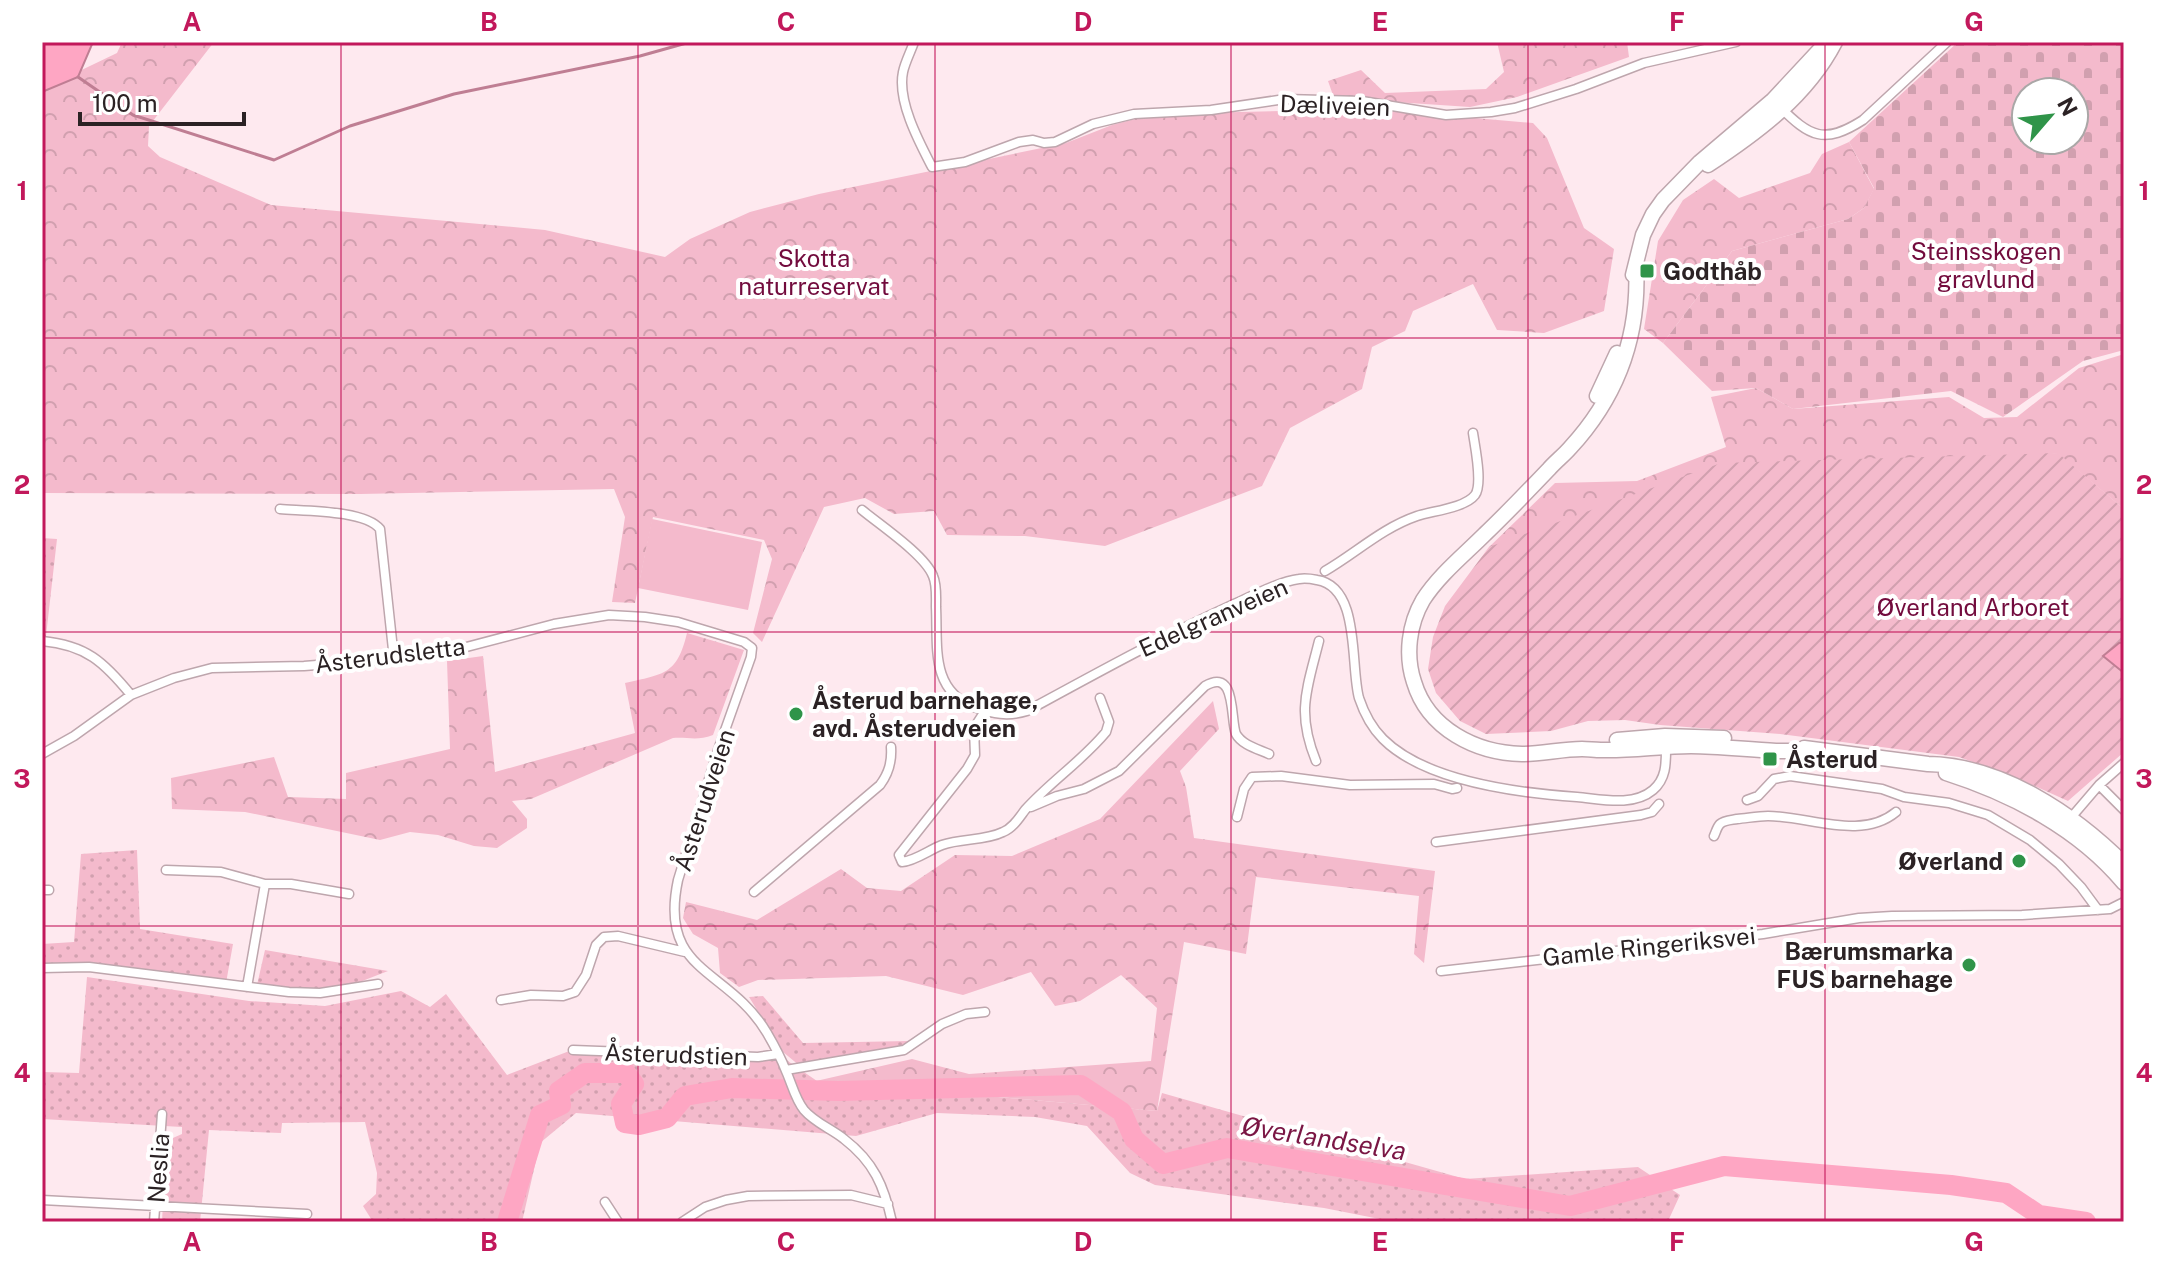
<svg xmlns="http://www.w3.org/2000/svg" width="2166" height="1264" font-family="'Public Sans',sans-serif">
<style>
.grass{fill:url(#grass-dots)}
.forest{fill:url(#forest-crowns)}
.cemetery{fill:url(#cemetery-stones);fill-rule:evenodd}
.garden{fill:url(#garden-furrows)}
.pitch{fill:#f4bacc}
.water{fill:#fea6c3;stroke:#bf7e93;stroke-width:2}
.lines{fill:none;stroke-linecap:round;stroke-linejoin:round}
.stream{stroke:#bf7e93;stroke-width:3}
.river{stroke:#fea6c3;stroke-width:20}
.minor-casing{stroke:#bea6ad;stroke-width:11}
.primary-casing{stroke:#bea6ad;stroke-width:17}
.minor{stroke:#fff;stroke-width:8}
.primary{stroke:#fff;stroke-width:14}
.grid{fill:none;stroke:#c2185b;stroke-width:2;stroke-opacity:0.55}
.poi-dot{fill:#2f9449;stroke:#fff;stroke-width:3}
.labels{text-anchor:middle;dominant-baseline:central;stroke-width:8;stroke-linejoin:round;paint-order:stroke}
.street-label{font-size:24px;fill:#2b2224;stroke:#fff}
.park-label{font-size:24px;fill:#720b3d;stroke:#fff}
.poi-label{font-size:24px;font-weight:bold;fill:#2b2224;stroke:#fff;text-anchor:start}
.water-label{font-size:26px;font-style:italic;fill:#7a1644;stroke:#fff}
.neatline{fill:none;stroke:#c2185b;stroke-width:3}
.grid-label{font-size:26px;text-anchor:middle;font-weight:bold;fill:#c2185b}
</style>
<defs>
<pattern id="grass-dots" width="8" height="8" patternUnits="userSpaceOnUse" patternTransform="scale(2)"><rect width="8" height="8" fill="#f4bacc"/><path d="M2 2h.1M6 6h.1" fill="none" stroke="#d1a0af" stroke-width="1.8" stroke-linecap="round"/></pattern>
<pattern id="forest-crowns" width="20" height="18" patternUnits="userSpaceOnUse" patternTransform="scale(2)"><rect width="20" height="18" fill="#f4bacc"/><path d="M2 6a3 3 0 1 1 6 0M12 15a3 3 0 1 1 6 0" fill="none" stroke="#d1a0af"/></pattern>
<pattern id="cemetery-stones" width="16" height="16" patternUnits="userSpaceOnUse" patternTransform="scale(2)"><rect width="16" height="16" fill="#f4bacc"/><path d="M2 7V4a2 2 0 0 1 4 0v3zM10 15v-3a2 2 0 0 1 4 0v3z" fill="#d1a0af"/></pattern>
<pattern id="garden-furrows" width="10" height="10" patternUnits="userSpaceOnUse" patternTransform="scale(2)"><rect width="10" height="10" fill="#f4bacc"/><path d="M-1 1l2-2M0 10L10 0M9 11l2-2" fill="none" stroke="#d1a0af"/></pattern>
</defs>
<rect width="100%" height="100%" fill="#fee9ef"/>
<!-- grass -->
<path class="grass" d="M42 538 57 539 46 636H42Z
M137 850 140 929 233 944 226 983 137 968 74 962 42 964V944L74 942 81 854Z
M265 950 388 971 352 985 309 991 257 985Z
M87 977 249 1001 325 1006 401 991 430 1007 446 994 507 1075 572 1050 782 1057 817 1081 1157 1111 1162 1093 1465 1179 1638 1167 1680 1195 1669 1219 1659 1222H1395L1324 1208 1155 1185 1130 1173 1087 1126 1035 1117 937 1113 856 1136 576 1113 540 1143 522 1222H373L363 1206 376 1194 377 1173 365 1122 282 1123 281 1133 209 1130 200 1222H162L166 1141 182 1134V1127L42 1119V1072L79 1073Z
M763 996 803 1043 909 1041V1047L800 1066 783 1052 749 997Z"/>
<!-- forest -->
<path class="forest" d="M122 42H214L149 126 148 146 160 157 271 205 545 230 665 257 690 239 750 212 819 194 1066 143 1112 125 1154 114 1372 109 1533 123 1547 138 1584 228 1614 249 1604 311 1544 333 1497 330 1473 284 1413 311 1405 331 1372 347 1362 389 1290 428 1262 486 1105 546 1025 536 947 535 934 511 894 514 865 498 824 507 762 642 753 633 772 559 764 540 653 517 635 603 612 602 625 517 614 489 360 494 42 493V89L117 53Z
M1497 42H1627L1629 57 1517 97 1470 107 1334 98 1328 81 1361 70 1385 93 1486 89 1504 72Z
M1849 142 1874 189 1864 208 1848 219 1732 251 1663 343 1644 329 1658 241 1683 200 1714 179 1739 198 1810 173 1822 154Z
M2124 354V509L2057 453 1489 547 1454 581 1555 483 1637 481 1726 447 1711 397 1756 388 1793 409 1949 397 1984 418 2017 417 2079 368Z
M687 633 744 650 713 735C697 741 689 737 673 738L531 799 512 801 527 819V828L497 848 474 846 438 835 410 832 380 840 245 812 172 809 171 778 274 757 288 797 346 799V773L450 749 447 661 483 656 495 772 635 733 625 683C664 674 677 675 687 633Z
M1213 701 1219 729 1180 771 1186 787 1194 838 1435 871 1424 963 1414 954 1419 896 1256 877 1246 954 1184 942 1157 1111 816 1081 912 1059 969 1074 1151 1061 1157 1008 1121 975 1080 1001 1055 1006 1031 972 963 995 886 976 758 980 739 987 720 973 718 948 693 934 683 918 686 902 757 920 841 869 867 888 901 891 955 855 1012 856 1100 819Z"/>
<!-- cemetery -->
<path class="cemetery" d="M1958 42H2124V350L2083 361 2003 417 1951 391 1793 409 1756 388 1712 391 1663 343 1732 251 1848 219 1864 208 1874 188 1849 142ZM2026 92H2074V140H2026Z"/>
<!-- garden -->
<path class="garden" d="M2058 453 2124 509V752L2068 801 2017 778 1959 757 1780 734 1660 725 1625 720 1588 721 1551 731 1486 734 1460 721 1436 693 1428 669 1433 637 1445 606 1489 547 1721 463Z"/>
<!-- pitch -->
<path class="pitch" d="M652 519 762 542 748 610 638 588Z"/>
<!-- water -->
<path class="water" d="M42 42H93L78 77 42 92Z
M2124 642V673L2103 656 2119 643Z"/>
<g class="lines">
<!-- stream -->
<path class="stream" d="M78 77 133 115 274 160 350 126 454 94 640 56 690 42"/>
<!-- river -->
<path class="river" d="M507 1222 540 1115 561 1105 559 1091 585 1073H626L634 1084 621 1104 625 1123 639 1125 667 1118 685 1096 732 1088 838 1091 1081 1085 1122 1112 1134 1139 1163 1164 1227 1148 1570 1206 1724 1166 1951 1185 2006 1193 2039 1215 2086 1222"/>
<defs>
<path id="minor" d="M914 42C911 51 905 62 903 72 897 101 919 142 932 167L965 162 1019 142 1033 140 1044 143 1055 142 1093 124 1134 114 1211 110 1285 99 1362 101 1446 115 1491 112 1515 108 1576 89 1644 63 1736 42
M1779 106C1810 137 1824 145 1863 120L1947 42
M280 509C305 511 365 510 380 529L394 659
M862 510C880 525 925 555 933 576 937 585 936 597 936 607 938 646 930 690 974 707 994 714 1007 717 1027 711 1095 674 1162 637 1232 605 1250 597 1280 581 1299 579 1305 578 1312 579 1317 580 1361 587 1350 666 1359 698 1364 713 1372 728 1383 739 1426 782 1519 793 1577 797 1601 799 1633 807 1653 790 1667 778 1666 762 1666 745
M1325 571C1356 553 1382 528 1417 516 1432 511 1465 508 1475 495 1483 484 1475 447 1473 433
M42 641C86 645 104 662 131 695L174 678 212 668 304 666 394 659 455 650 554 624 609 615 645 617 678 622 744 642 752 648 751 657 718 750 678 880C658 974 728 967 767 1033 774 1045 781 1058 786 1071 792 1084 795 1099 804 1110 815 1123 832 1129 844 1139 874 1162 884 1186 892 1222
M985 711 974 728 975 755 967 769 899 855 902 862C915 861 929 850 942 845 962 838 985 841 1003 832 1013 828 1019 818 1025 810 1050 782 1082 761 1106 732L1109 722 1100 698
M42 754 74 736 131 695
M1316 761C1296 712 1307 689 1319 641
M2099 785 2124 810
M1747 800 1758 796 1774 779 1790 776 1882 789 1904 797 1949 803 1988 815 2030 840 2059 864 2081 887 2098 910
M1031 807 1057 796 1084 789 1119 771 1205 686C1237 667 1230 720 1236 734 1242 745 1258 749 1269 754
M1237 817 1244 789 1252 777 1281 776 1350 785 1434 784 1452 789 1457 788
M2069 820 2099 785 2124 763
M1714 836C1716 832 1717 827 1720 824 1724 820 1732 820 1737 819 1748 818 1758 816 1768 816 1809 816 1861 841 1896 812
M1436 842 1641 815 1652 812 1659 804
M166 870 221 872 265 884
M42 890H49
M754 892 880 785C889 773 892 762 891 747
M42 968 89 967 289 992 320 993 378 984
M1441 971 1763 934 1859 918 1892 916 2022 915 2110 909 2124 902
M247 987 265 884H291L349 894
M501 1000 531 995 563 996 575 992 586 975 596 945 604 937 618 936 685 952
M573 1050 758 1057 778 1054
M786 1070 904 1050 942 1024 966 1014 985 1012
M42 1200 307 1214
M605 1202 618 1222
M154 1222 162 1114
M682 1222 705 1207 726 1200 748 1196 851 1195 888 1204"/>
<path id="primary" d="M1708 165C1758 132 1807 96 1835 42
M1636 265C1640 336 1618 396 1570 448 1564 455 1555 462 1549 469 1528 491 1507 513 1485 534 1464 555 1439 575 1423 600 1409 624 1405 655 1414 682 1428 729 1476 753 1522 754 1542 754 1562 749 1582 749 1588 749 1595 750 1601 750 1631 751 1661 746 1691 746 1732 746 1772 754 1812 750
M1633 275 1643 235 1653 214 1663 200 1700 162 1773 100 1827 42
M1597 396 1617 353
M1617 740 1665 736 1724 738
M1804 748 1928 764C2001 765 2074 814 2124 864
M1946 773C2012 794 2079 829 2124 883"/>
</defs>
<!-- minor casing -->
<use href="#minor" class="minor-casing"/>
<!-- primary casing -->
<use href="#primary" class="primary-casing"/>
<!-- minor -->
<use href="#minor" class="minor"/>
<!-- primary -->
<use href="#primary" class="primary"/>
</g>
<!-- grid -->
<path class="grid" d="M341 42V1222M638 42V1222M935 42V1222M1231 42V1222M1528 42V1222M1825 42V1222M42 338H2124M42 632H2124M42 926H2124"/>
<!-- markers -->
<g class="poi-dot">
<rect x="1639" y="263" width="16" height="16" rx="4"/>
<circle cx="796" cy="714" r="8"/>
<rect x="1762" y="751" width="16" height="16" rx="4"/>
<circle cx="2019" cy="861" r="8"/>
<circle cx="1969" cy="965" r="8"/>
</g>
<g class="labels">
<!-- street labels -->
<g class="street-label">
<text transform="translate(1335 105) rotate(2)">Dæliveien</text>
<text transform="translate(1213 617) rotate(-24)">Edelgranveien</text>
<text transform="translate(390 655) rotate(-7)">Åsterudsletta</text>
<text transform="translate(704 800) rotate(-72)">Åsterudveien</text>
<text transform="translate(1649 946) rotate(-6)">Gamle Ringeriksvei</text>
<text transform="translate(676 1054) rotate(2)">Åsterudstien</text>
<text transform="translate(158 1168) rotate(-86)">Neslia</text>
</g>
<!-- park labels -->
<g class="park-label">
<text x="1986" y="251">Steinsskogen<tspan x="1986" dy="28">gravlund</tspan></text>
<text x="814" y="258">Skotta<tspan x="814" dy="28">naturreservat</tspan></text>
<text x="1973" y="607">Øverland Arboret</text>
</g>
<!-- poi labels -->
<g class="poi-label">
<text x="1663" y="271">Godthåb</text>
<text x="812" y="700">Åsterud barnehage,<tspan x="812" dy="28">avd. Åsterudveien</tspan></text>
<text x="1786" y="759">Åsterud</text>
<text x="2003" y="861" text-anchor="end">Øverland</text>
<text x="1953" y="951" text-anchor="end">Bærumsmarka<tspan x="1953" dy="28">FUS barnehage</tspan></text>
</g>
<!-- water labels -->
<g class="water-label">
<text transform="translate(1324 1138) rotate(9)">Øverlandselva</text>
</g>
</g>
<!-- border -->
<rect width="2166" height="1264" fill="none" stroke="#ffffff" stroke-width="88"/>
<!-- north arrow -->
<g transform="translate(2050 116) rotate(62)"><circle r="38" fill="#ffffff" stroke="#aaa7a7" stroke-width="2"/>
<path d="M0-6L14 30L0 20L-14 30Z" fill="#2f9449"/>
<text y="-12" font-size="22" font-weight="bold" text-anchor="middle" fill="#2b2224">N</text>
</g>
<!-- scale -->
<path d="M80 112v12h164v-12" fill="none" stroke="#2b2224" stroke-width="4"/>
<text x="92" y="112" font-size="24" fill="#2b2224" stroke="#ffffff" stroke-width="6" paint-order="stroke">100 m</text>
<rect x="44" y="44" width="2078" height="1176" class="neatline"/>
<g class="grid-label">
<text x="192" y="31">A</text>
<text x="489" y="31">B</text>
<text x="786" y="31">C</text>
<text x="1083" y="31">D</text>
<text x="1380" y="31">E</text>
<text x="1677" y="31">F</text>
<text x="1974" y="31">G</text>
<text x="22" y="200">1</text>
<text x="2144" y="200">1</text>
<text x="22" y="494">2</text>
<text x="2144" y="494">2</text>
<text x="22" y="788">3</text>
<text x="2144" y="788">3</text>
<text x="22" y="1082">4</text>
<text x="2144" y="1082">4</text>
<text x="192" y="1251">A</text>
<text x="489" y="1251">B</text>
<text x="786" y="1251">C</text>
<text x="1083" y="1251">D</text>
<text x="1380" y="1251">E</text>
<text x="1677" y="1251">F</text>
<text x="1974" y="1251">G</text>
</g>
</svg>
